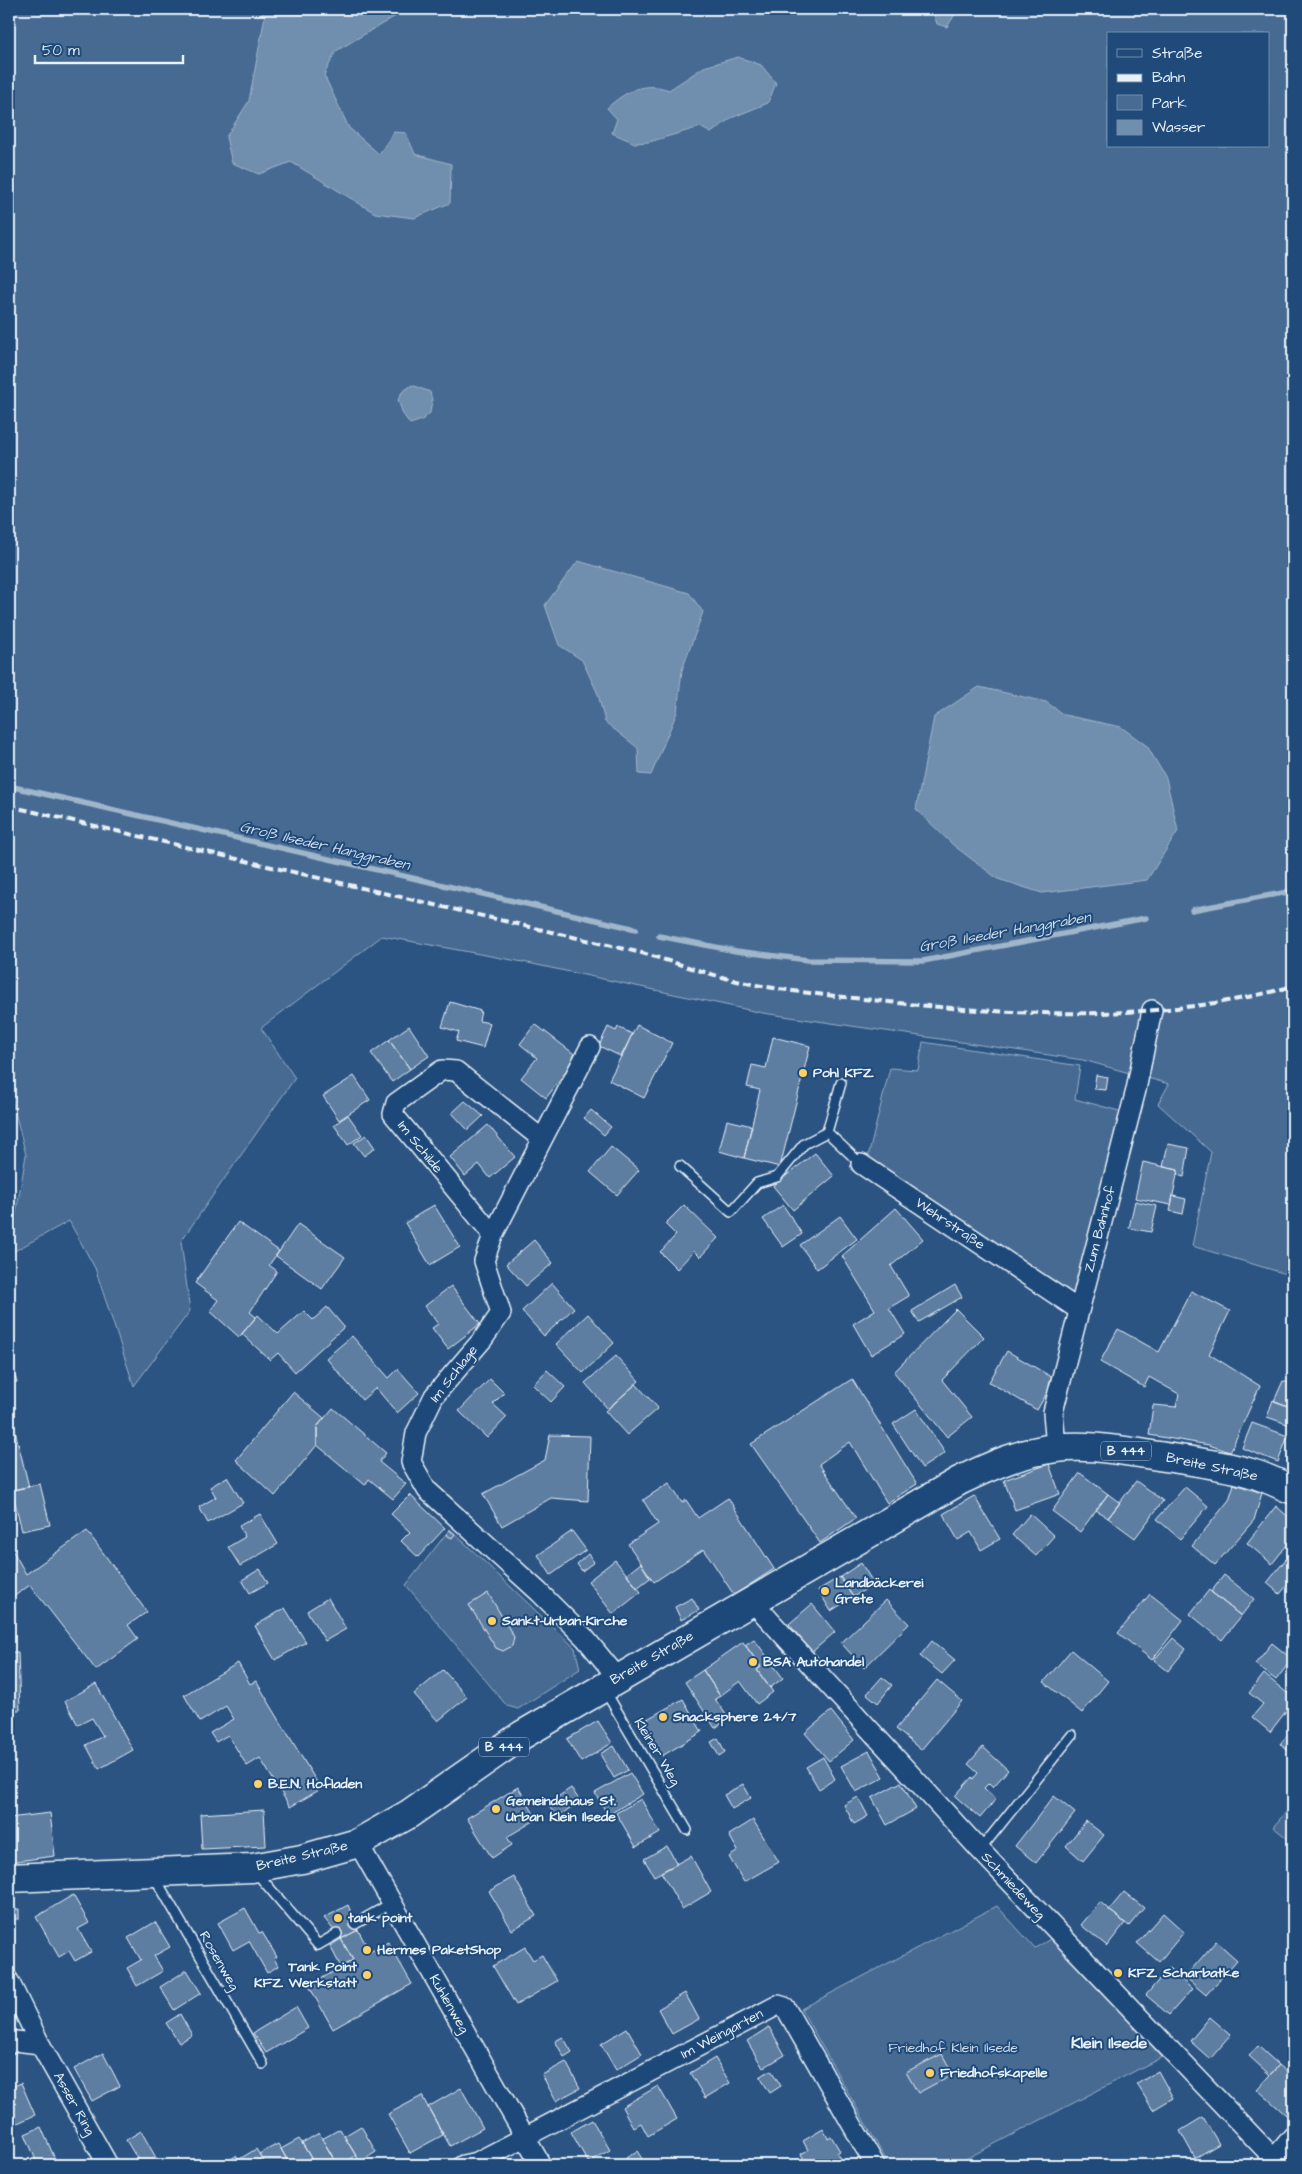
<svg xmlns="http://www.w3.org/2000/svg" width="1302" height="2174" font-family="'Architects Daughter',sans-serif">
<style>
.green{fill:#476b93;stroke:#98aec6;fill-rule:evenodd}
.water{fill:#708ead;stroke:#a0b6cb}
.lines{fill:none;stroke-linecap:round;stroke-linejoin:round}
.stream{stroke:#a0b6cb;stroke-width:5.5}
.building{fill:#5d7da1;stroke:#e8f1f8}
.lane-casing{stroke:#e8f1f8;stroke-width:12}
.street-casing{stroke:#e8f1f8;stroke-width:22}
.primary-casing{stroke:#e8f1f8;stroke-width:31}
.lane{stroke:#1f4a7a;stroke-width:9}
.street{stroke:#1f4a7a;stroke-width:19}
.primary{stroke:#1f4a7a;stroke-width:28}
.rail{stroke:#e8f1f8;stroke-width:4;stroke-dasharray:8 4;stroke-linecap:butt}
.poi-dot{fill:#ffd166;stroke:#1f4a7a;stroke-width:2}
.labels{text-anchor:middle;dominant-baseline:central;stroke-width:4;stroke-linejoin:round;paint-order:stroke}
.shield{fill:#1f4a7a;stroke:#acbfd2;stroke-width:1}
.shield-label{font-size:12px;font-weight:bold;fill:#e8f1f8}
.poi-label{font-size:14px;font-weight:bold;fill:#e8f1f8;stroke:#1f4a7a;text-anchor:start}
.street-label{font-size:14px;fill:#e8f1f8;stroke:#1f4a7a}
.park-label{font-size:14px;fill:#d0dde9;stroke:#1f4a7a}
.water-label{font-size:15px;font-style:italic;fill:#d0dde9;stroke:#1f4a7a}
.quarter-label{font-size:16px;font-weight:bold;fill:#e8f1f8;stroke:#1f4a7a}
</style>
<rect width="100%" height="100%" fill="#2b5482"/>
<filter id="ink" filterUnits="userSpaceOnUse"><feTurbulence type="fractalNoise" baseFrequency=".02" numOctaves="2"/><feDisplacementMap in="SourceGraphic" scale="10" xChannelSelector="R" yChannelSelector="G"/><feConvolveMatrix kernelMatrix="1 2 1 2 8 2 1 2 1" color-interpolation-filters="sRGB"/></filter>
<g filter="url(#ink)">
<!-- green -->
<path class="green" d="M9 9H1293V1276L1192 1246 1211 1152 1158 1104 1169 1084 1083 1060 763 1013 523 962 382 936 261 1028 295 1078 181 1241 190 1311 134 1386 95 1268 69 1221 9 1254 26 1155 9 1089ZM1108 34H1268V146H1108Z
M923 1042 1080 1066 1075 1099 1123 1112 1074 1294 867 1161 890 1068 918 1070Z
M450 1529 575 1648 580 1669 518 1709 507 1706 406 1585Z
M1293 1804V1843L1273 1827Z
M997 1906 1035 1948 1054 1937 1162 2057 954 2165H889L801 2009Z"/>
<!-- water -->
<path class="water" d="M259 9H398L399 14 336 51 324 75 349 128 379 154 394 132 406 133 415 154 451 164 450 203 414 218 375 213 291 162 259 174 232 163 226 137 249 101 265 16Z
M932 9H955L954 16 947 27 937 24Z
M738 57 761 65 776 83 768 103 731 118 711 133 700 127 649 142 635 143 612 133 617 119 607 108C626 91 644 81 669 90L704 67Z
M412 385 430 392 432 400 430 413 422 420 410 424 403 414 398 400 402 392Z
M578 561 689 593 703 612 682 670 677 712 651 775 639 774 638 748 605 722 598 694 582 660 559 645 545 605Z
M979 687 1046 702 1064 715 1121 727 1147 746 1166 778 1178 831 1147 880 1042 893 998 879 953 845 916 809 934 717Z"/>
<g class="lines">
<!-- stream -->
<path class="stream" d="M9 786 636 929
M1192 910 1293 891
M659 936 736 951 808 960 923 961 1146 918"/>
</g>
<!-- building -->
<path class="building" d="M450 1002 481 1011 479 1021 490 1023 483 1048 456 1041 459 1032 442 1027Z
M535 1024 578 1057 546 1098 521 1078 537 1058 520 1044Z
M637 1025 672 1043 644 1098 609 1080Z
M409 1026 429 1056 410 1069 389 1040Z
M608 1027 616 1031 618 1027 632 1034 622 1057 599 1046Z
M773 1037 810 1046 780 1167 744 1158 760 1090 747 1087 752 1065 766 1068Z
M389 1040 410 1069 392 1082 371 1053Z
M1096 1075 1108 1077 1106 1090 1094 1089Z
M354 1076 370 1100 339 1120 323 1096Z
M465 1101 483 1116 468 1130 452 1113Z
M591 1110 611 1127 604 1135 584 1118Z
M348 1115 362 1135 348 1145 334 1125Z
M727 1120 752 1126 744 1158 719 1151Z
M488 1125 515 1157 490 1178 479 1164 465 1176 450 1157Z
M366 1135 375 1148 364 1156 354 1143Z
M1168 1144 1189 1148 1184 1177 1177 1175 1178 1170 1163 1167Z
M611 1147 639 1170 617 1195 590 1172Z
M815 1153 834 1176 793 1210 773 1186Z
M1143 1162 1178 1170 1171 1205 1135 1198Z
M1173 1196 1186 1199 1183 1214 1170 1211Z
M1135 1201 1157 1206 1151 1232 1129 1228Z
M434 1205 460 1247 430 1265 405 1223Z
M684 1205 718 1238 700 1257 694 1251 677 1269 660 1252 676 1235 665 1224Z
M783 1205 802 1234 783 1247 763 1219Z
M896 1208 923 1239 891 1266 909 1296 889 1308 905 1334 871 1355 853 1324 875 1310 842 1256Z
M840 1216 857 1239 817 1269 800 1245Z
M238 1222 279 1251 269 1265 277 1271 250 1312 256 1317 239 1337 210 1311 218 1300 195 1283Z
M298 1224 345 1257 322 1289 276 1256Z
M534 1240 553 1263 526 1286 506 1264Z
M552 1283 574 1308 544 1336 522 1311Z
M955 1285 962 1297 919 1322 912 1311Z
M451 1286 480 1324 448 1349 432 1328 438 1324 425 1306Z
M1191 1291 1230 1311 1209 1354 1260 1386 1230 1452 1209 1445 1149 1435 1153 1405 1176 1407 1179 1394 1149 1377 1144 1387 1100 1362 1118 1329 1159 1352Z
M327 1307 344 1327 295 1372 278 1353 270 1360 242 1334 258 1315 278 1334 304 1311 313 1320Z
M956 1309 984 1337 942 1380 972 1417 947 1437 894 1372Z
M588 1314 614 1343 583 1373 556 1344Z
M352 1336 389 1378 398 1369 419 1393 397 1413 376 1388 362 1400 326 1358Z
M1007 1351 1055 1379 1037 1410 989 1382Z
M616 1356 639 1381 608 1409 585 1383Z
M9 1360 17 1382 9 1385Z
M547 1370 565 1387 551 1402 533 1385Z
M490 1379 504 1393 493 1404 507 1417 487 1438 459 1411Z
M852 1379 917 1484 887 1503 850 1442 819 1464 856 1518 820 1543 751 1444Z
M1283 1381 1293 1384V1408L1274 1401Z
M636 1384 658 1408 627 1435 605 1411Z
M293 1392 324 1418 317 1427V1445L275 1496 236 1460Z
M1273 1400 1293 1408V1426L1267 1417Z
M333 1408 386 1453 379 1462 406 1484 393 1499 369 1479 365 1485 317 1445V1427Z
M916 1409 945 1453 922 1468 893 1424Z
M11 1415 29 1487 9 1491V1416Z
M1252 1423 1288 1436 1278 1462 1242 1448Z
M550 1435 590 1436 588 1501 551 1498 502 1526 483 1494 545 1460Z
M1049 1464 1060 1494 1015 1510 1004 1480Z
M1080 1473 1108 1494 1080 1532 1052 1511Z
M227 1477 243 1503 208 1523 199 1507 216 1497 210 1487Z
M1136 1481 1163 1501 1135 1538 1108 1518Z
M669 1483 682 1503 686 1500 698 1518 728 1498 774 1569 734 1595 704 1549 654 1582 628 1544 658 1524 643 1500Z
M40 1484 50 1525 22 1531 12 1490Z
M1234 1484 1262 1493 1254 1520 1215 1565 1192 1546 1229 1500Z
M1185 1487 1208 1506 1180 1539 1157 1519Z
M1108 1494 1120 1503 1108 1518 1096 1510Z
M410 1495 445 1528 418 1557 401 1541 410 1532 391 1514Z
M974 1496 1000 1539 981 1550 971 1532 958 1540 943 1514Z
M1276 1506 1293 1521V1537L1272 1564 1247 1543Z
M260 1514 278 1544 240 1566 228 1547 245 1537 239 1526Z
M1030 1514 1054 1536 1036 1556 1012 1535Z
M449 1530 455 1534 452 1538 446 1535Z
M87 1531 147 1612 128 1625 138 1639 96 1670 30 1585 9 1600V1554L13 1551 26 1574Z
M572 1531 586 1550 551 1575 538 1555Z
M588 1554 594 1562 582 1571 577 1564Z
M1286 1559 1293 1565V1578L1280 1594 1267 1583Z
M615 1560 641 1592 613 1614 588 1581Z
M641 1563 650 1578 637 1588 627 1574Z
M861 1563 874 1584 853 1597 840 1577Z
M260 1569 268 1583 250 1593 242 1580Z
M1224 1575 1254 1599 1241 1616 1211 1592Z
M840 1577 853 1597 831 1611 818 1590Z
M1209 1590 1241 1616 1222 1640 1190 1614Z
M488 1593 514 1637 512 1646 503 1651 496 1648 469 1605Z
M1150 1594 1183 1620 1152 1660 1118 1633Z
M328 1598 346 1629 325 1641 307 1611Z
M692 1598 699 1610 681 1620 675 1607Z
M886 1600 909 1624 864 1668 841 1643Z
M812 1604 835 1632 812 1652 789 1624Z
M285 1608 306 1642 275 1660 255 1626Z
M1173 1638 1186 1649 1168 1671 1154 1660Z
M754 1639 783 1678 770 1688 757 1670 761 1667 745 1645Z
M932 1641 955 1660 942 1674 920 1656Z
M743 1642 761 1667 757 1670 773 1692 757 1704 740 1681 720 1696 703 1670Z
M1272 1643 1292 1659 1276 1680 1255 1664Z
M1071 1650 1108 1681 1082 1713 1044 1682Z
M9 1652H18L20 1710H9Z
M238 1663 250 1684 256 1681 321 1789 290 1807 260 1758 247 1766 228 1735 216 1742 210 1733 234 1719 226 1706 200 1722 184 1695Z
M443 1670 467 1697 438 1721 414 1694Z
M703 1670 720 1696 715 1699 729 1719 715 1728 685 1682Z
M1264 1674 1293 1698V1702L1270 1732 1252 1717 1263 1704 1249 1693Z
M882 1677 892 1685 878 1703 867 1694Z
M937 1680 962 1701 921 1750 896 1729Z
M96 1684 133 1750 99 1769 86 1745 103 1736 92 1718 78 1725 65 1701Z
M683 1699 702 1732 662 1756 642 1722Z
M831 1711 854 1740 829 1761 805 1733Z
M598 1721 612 1743 581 1762 567 1739Z
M1293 1728V1755L1280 1744Z
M718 1738 725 1752 719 1756 711 1742Z
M614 1746 628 1770 614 1778 600 1754Z
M983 1747 1008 1770 993 1787 989 1783 984 1788 996 1799 980 1818 955 1796 972 1777 973 1779 978 1773 968 1764Z
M869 1751 884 1777 856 1792 841 1766Z
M823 1757 835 1779 819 1789 806 1767Z
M630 1773 643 1794 608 1815 595 1793Z
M901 1782 916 1809 887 1825 872 1798Z
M743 1784 751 1798 732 1809 724 1795Z
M518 1787 537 1819 507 1837 512 1845 492 1858 467 1818Z
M571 1788 580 1801 557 1817 547 1804Z
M1054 1796 1075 1813 1036 1863 1015 1846Z
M858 1797 868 1816 854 1824 844 1805Z
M641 1799 660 1833 636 1847 616 1813Z
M264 1810 266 1846 202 1849 200 1814Z
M50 1813 55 1856 9 1862V1818Z
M753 1820 779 1862 744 1882 729 1857 738 1851 729 1835Z
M1086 1821 1104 1835 1083 1861 1066 1846Z
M667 1846 677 1864 654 1876 644 1859Z
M691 1856 711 1892 682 1909 661 1872Z
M514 1877 536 1916 512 1930 489 1891Z
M1124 1892 1144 1908 1129 1926 1109 1910Z
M73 1895 89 1923 78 1929 91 1952 75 1961 69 1951 59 1957 36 1917Z
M1100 1902 1125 1923 1107 1946 1081 1925Z
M348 1905 358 1930 341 1939 324 1918Z
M245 1908 259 1933 262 1932 277 1957 274 1958 278 1966 267 1973 249 1941 233 1950 218 1923Z
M19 1909V1919H9V1910Z
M1163 1913 1184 1932 1159 1962 1137 1943Z
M155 1922 170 1947 154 1956 163 1971 137 1986 127 1968 141 1960 128 1938Z
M358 1930 370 1952 388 1942 412 1984 333 2029 309 1986 353 1960 341 1939Z
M341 1939 353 1960 341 1967 330 1946Z
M1216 1941 1237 1960 1206 1995 1185 1977Z
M525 1947 533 1960 542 1955 557 1981 516 2005 493 1966Z
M1169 1968 1192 1989 1169 2015 1146 1995Z
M187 1970 201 1993 174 2010 160 1987Z
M685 1993 699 2019 672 2034 658 2009Z
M296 2007 308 2028 266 2053 253 2033Z
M180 2014 192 2035 179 2043 166 2023Z
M1210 2017 1231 2035 1210 2059 1190 2041Z
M769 2027 785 2055 763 2068 747 2041Z
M627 2028 642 2054 616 2070 601 2044Z
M563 2037 572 2052 564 2057 555 2041Z
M1258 2046 1279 2065 1270 2075 1249 2056Z
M103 2053 120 2086 92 2101 74 2069Z
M942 2054 953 2074 918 2093 906 2072Z
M715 2058 730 2083 705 2098 690 2073Z
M566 2062 580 2088 556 2101 542 2075Z
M1279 2065 1293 2077V2107L1286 2115 1257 2089Z
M771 2070 781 2086 770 2093 760 2077Z
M1158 2071 1173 2098 1153 2110 1137 2084Z
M21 2083 35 2115 9 2127V2088Z
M658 2086 677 2119 648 2136 641 2123 633 2127 622 2107Z
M461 2088 483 2128 450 2146 428 2107Z
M422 2096 443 2135 410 2153 388 2114Z
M1203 2117 1219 2144 1195 2158 1180 2131Z
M592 2120 610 2150 588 2162 571 2132Z
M361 2126 376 2152 360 2162 344 2136Z
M41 2127 56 2161 48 2165H38L25 2134Z
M340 2129 356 2156 338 2165 322 2139Z
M823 2129 828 2138 831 2136 840 2151 837 2153 840 2159 829 2165H807L801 2154 808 2150 803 2141Z
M141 2131 160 2165H141L126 2140Z
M319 2133 334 2160 326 2165H315L302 2143Z
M299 2139 302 2143 315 2165H290L281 2149Z
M278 2144 281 2149 290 2165H266L259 2154Z
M256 2149 266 2165H242L238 2160Z
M637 2151 646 2165H630L626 2158Z
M236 2156 242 2165H220Z
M1235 2158 1239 2165H1222Z
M215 2160 218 2165H206Z"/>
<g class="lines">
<defs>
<path id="lane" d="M827 1132 861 1164
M680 1166 731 1212 757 1183 777 1177 804 1144 827 1132 841 1083
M604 1689 687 1830
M980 1850 1072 1735
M255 1871 318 1945 337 1934
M154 1876 263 2064
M355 1924 392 1903"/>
<path id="street" d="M590 1047 493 1235 484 1261 501 1313 483 1339 434 1396 416 1433 411 1462 427 1490 539 1592 585 1638 618 1678
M861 1164 1079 1310
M493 1235 393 1114 396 1103 442 1070 456 1071 542 1139
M1056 1448 1053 1412 1136 1090 1152 1010
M752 1601 980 1850 1280 2165
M358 1843 541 2165
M9 1981 40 2044
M9 2044 15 2041 40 2044 108 2165
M1274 2159 1293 2136
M463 2165 477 2162 778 2005 785 2007 875 2165"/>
<path id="primary" d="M9 1878 252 1868 302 1859 358 1843 409 1814 522 1735 959 1481C990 1466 1021 1452 1056 1448 1086 1444 1117 1450 1146 1454 1181 1460 1217 1463 1251 1473 1265 1477 1279 1484 1293 1490"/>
</defs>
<!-- lane casing -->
<use href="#lane" class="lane-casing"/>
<!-- street casing -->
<use href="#street" class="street-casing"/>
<!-- primary casing -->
<use href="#primary" class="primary-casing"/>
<!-- lane -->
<use href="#lane" class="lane"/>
<!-- street -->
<use href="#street" class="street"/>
<!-- primary -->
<use href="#primary" class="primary"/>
<!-- rail -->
<path class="rail" d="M9 806 642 953C673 962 705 973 737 981 781 991 827 995 872 1000 1007 1016 1161 1024 1293 986"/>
</g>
</g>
<!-- markers -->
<g class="poi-dot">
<circle cx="803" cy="1073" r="5"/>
<circle cx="825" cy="1591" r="5"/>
<circle cx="492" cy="1621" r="5"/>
<circle cx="753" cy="1662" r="5"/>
<circle cx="663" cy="1717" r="5"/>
<circle cx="258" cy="1784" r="5"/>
<circle cx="496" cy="1809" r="5"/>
<circle cx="338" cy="1918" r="5"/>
<circle cx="367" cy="1950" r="5"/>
<circle cx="1118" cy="1973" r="5"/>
<circle cx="367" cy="1975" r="5"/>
<circle cx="930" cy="2073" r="5"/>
</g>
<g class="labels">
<!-- shield labels -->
<g class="shield">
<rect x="1101" y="1441.5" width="50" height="19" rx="4"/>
<rect x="479" y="1737.5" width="50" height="19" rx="4"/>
</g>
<g class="shield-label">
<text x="1126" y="1451">B 444</text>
<text x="504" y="1747">B 444</text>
</g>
<!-- poi labels -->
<g class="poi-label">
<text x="813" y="1073">Pohl KFZ</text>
<text x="835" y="1583">Landbäckerei<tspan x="835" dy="16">Grete</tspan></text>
<text x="502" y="1621">Sankt-Urban-Kirche</text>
<text x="763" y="1662">BSA Autohandel</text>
<text x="673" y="1717">Snacksphere 24/7</text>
<text x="268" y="1784">B.E.N. Hofladen</text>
<text x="506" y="1801">Gemeindehaus St.<tspan x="506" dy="16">Urban Klein Ilsede</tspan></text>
<text x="348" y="1918">tank point</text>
<text x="377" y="1950">Hermes PaketShop</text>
<text x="357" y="1967" text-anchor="end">Tank Point<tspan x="357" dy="16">KFZ Werkstatt</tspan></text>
<text x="1128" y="1973">KFZ Scharbatke</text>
<text x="940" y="2073">Friedhofskapelle</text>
</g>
<!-- street labels -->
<g class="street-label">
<text transform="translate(420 1147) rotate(51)">Im Schilde</text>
<text transform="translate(950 1224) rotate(34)">Wehrstraße</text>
<text transform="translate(1100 1229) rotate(-75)">Zum Bahnhof</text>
<text transform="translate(454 1374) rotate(-52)">Im Schlage</text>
<text transform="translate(1212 1467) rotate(12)">Breite Straße</text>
<text transform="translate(652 1658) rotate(-30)">Breite Straße</text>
<text transform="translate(657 1752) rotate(59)">Kleiner Weg</text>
<text transform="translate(302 1856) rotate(-13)">Breite Straße</text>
<text transform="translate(1013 1886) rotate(47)">Schmiedeweg</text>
<text transform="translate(219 1961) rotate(60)">Rosenweg</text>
<text transform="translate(449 2004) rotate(60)">Kuhlenweg</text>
<text transform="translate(722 2034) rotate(-28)">Im Weingarten</text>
<text transform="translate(74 2104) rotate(61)">Asser Ring</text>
</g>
<!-- park labels -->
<g class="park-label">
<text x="953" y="2048">Friedhof Klein Ilsede</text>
</g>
<!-- water labels -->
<g class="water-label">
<text transform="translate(325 846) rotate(13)">Groß Ilseder Hanggraben</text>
<text transform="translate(1005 932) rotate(-10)">Groß Ilseder Hanggraben</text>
</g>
<!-- quarter labels -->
<g class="quarter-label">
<text x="1109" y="2043">Klein Ilsede</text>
</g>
</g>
<!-- margin -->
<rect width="1302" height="2174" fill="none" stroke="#1f4a7a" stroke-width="30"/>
<rect x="15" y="15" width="1272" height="2144" fill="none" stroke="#e8f1f8" stroke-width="2" filter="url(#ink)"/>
<!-- legend -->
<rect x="1107" y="32" width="162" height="115" fill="#1f4a7a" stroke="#6f8dac"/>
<rect x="1117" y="49" width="25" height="8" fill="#1f4a7a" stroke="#6f8dac"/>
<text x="1152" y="58" font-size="15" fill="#e8f1f8">Straße</text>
<rect x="1117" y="74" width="25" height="8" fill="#e8f1f8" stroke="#6f8dac"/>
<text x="1152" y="82" font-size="15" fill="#e8f1f8">Bahn</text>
<rect x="1117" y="95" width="25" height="15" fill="#476b93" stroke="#6f8dac"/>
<text x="1152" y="108" font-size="15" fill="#e8f1f8">Park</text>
<rect x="1117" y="120" width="25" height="15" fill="#708ead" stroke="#6f8dac"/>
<text x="1152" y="132" font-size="15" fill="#e8f1f8">Wasser</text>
<!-- scale -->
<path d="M35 55v8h148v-8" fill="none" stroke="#e8f1f8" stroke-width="2.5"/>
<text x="42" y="55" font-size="15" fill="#e8f1f8" stroke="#1f4a7a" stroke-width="4" paint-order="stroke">50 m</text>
</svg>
